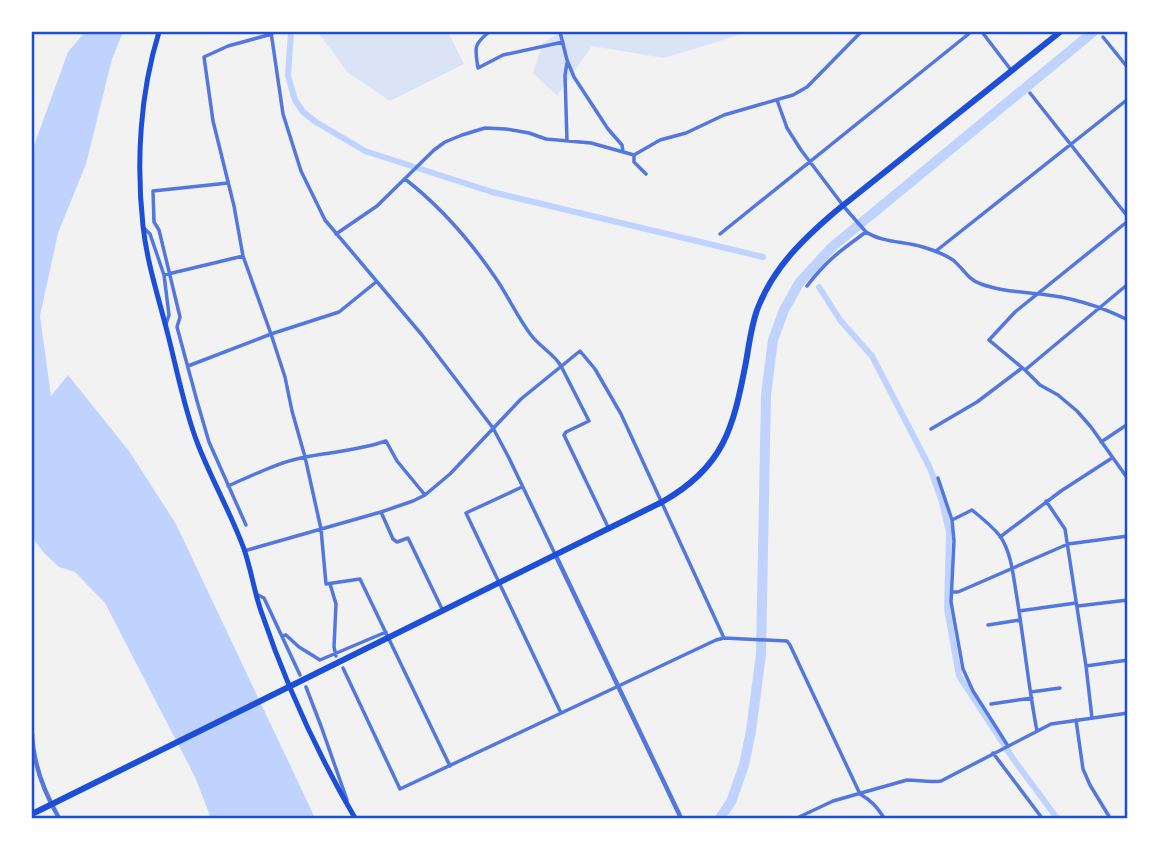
<svg xmlns="http://www.w3.org/2000/svg" width="1159" height="850" font-family="'Roboto Condensed',sans-serif">
<style>
.green{fill:#dbe4f7}
.water{fill:#bfd3fe}
.lines{fill:none;stroke-linecap:round;stroke-linejoin:round}
.canal{stroke:#bfd3fe;stroke-width:6}
.river{stroke:#bfd3fe;stroke-width:10}
.minor{stroke:#5277de;stroke-width:3.5}
.tertiary{stroke:#5277de;stroke-width:4.5}
.secondary{stroke:#1d4ed8;stroke-width:5}
.primary{stroke:#1d4ed8;stroke-width:6}
.neatline{fill:none;stroke:#1d4ed8;stroke-width:2.5}
</style>
<rect width="100%" height="100%" fill="#f2f2f2"/>
<!-- green -->
<path class="green" d="M318 32H448L464 64 390 101 347 72Z
M560 32H745L720 41 664 58 592 46 557 96 533 73 543 43Z"/>
<!-- water -->
<path class="water" d="M85 32H123L112 59 86 164 58 233 40 316 51 396 68 375 129 451 176 524 315 818H211L195 777 105 603 75 572 59 567 44 553 32 537V151L68 52Z"/>
<g class="lines">
<!-- canal -->
<path class="canal" d="M291 32 288 76 295 100 303 112 316 122 365 151 492 192 763 257
M819 287 840 320 872 356 930 468 942 502 949 532 947 609 959 676 1014 760 1057 818"/>
<!-- river -->
<path class="river" d="M720 818 731 802 744 765 751 731 761 654 766 395 773 340 784 310 799 283 832 247 1093 32"/>
<!-- minor -->
<path class="minor" d="M271 32 283 114 301 171 325 220 422 335 493 428 509 458 555 554
M489 32C473 45 475 48 478 68L503 55 563 42
M560 32 567 60 574 77 608 129 622 145 623 151
M982 32 1011 70
M272 34 228 46 204 57 213 121 234 206 243 256 271 334 285 377 292 411 305 457 321 529 326 584 360 579 450 766
M1103 37 1128 68
M567 63 565 75 567 141
M1030 93 1128 217
M777 100 787 128 801 150 845 208 866 232C841 250 826 261 807 286
M634 155V162L646 174
M405 179C441 207 472 243 497 280 509 298 518 318 531 335 540 347 554 354 561 366L589 421 566 432 564 435 609 529
M228 183 153 191 154 222 159 230 180 317 177 327 197 401 209 442 246 525
M1128 221 1015 312 989 340 1025 370 1040 385 1058 395 1077 411 1091 427 1128 479
M145 229 150 234 164 275
M866 232C883 243 904 241 923 247 933 250 944 254 953 260 963 268 968 280 981 284 1000 291 1020 292 1040 294 1070 297 1100 306 1128 320
M336 234 377 206 434 150 445 142 462 135 485 128 506 129 529 133 546 139 591 143 634 155 660 140 686 133 724 115 793 95 807 87 861 32
M720 234 971 32
M936 251 1128 99
M166 324 169 315 164 275 243 256
M188 366 271 334 339 312 376 282
M1025 370 1128 284
M931 429 977 402 1022 368
M1101 442 1128 424
M938 478 952 520 954 541 951 602 963 669 973 691 1008 746
M228 486C253 475 279 462 305 457 333 452 360 450 386 441L397 461 425 495
M522 487 466 513 561 713
M1046 501 1065 529 1086 666 1092 718
M381 512 393 539 397 542 408 538 443 611
M952 520 972 510C982 518 992 526 1000 536 1011 552 1013 574 1016 592 1024 639 1028 685 1037 731
M1000 537 1061 491 1112 458
M244 551 381 512 413 501 425 495 450 474 521 399 580 351 595 369 621 414 724 638
M330 584 336 604 334 647 336 656
M952 592H958L1068 544 1128 536
M258 595 264 598 300 675
M1078 606 1128 600
M1019 611 1076 603
M988 625 1020 620
M282 636 286 635 299 647 320 660 386 632
M1086 666 1128 660
M343 668 400 789 716 640 724 638 787 641 790 645 860 794C872 801 877 807 884 818
M306 687 321 726 347 800
M1031 692 1060 688
M991 704 1032 698
M1076 720 1083 769 1090 785 1110 818
M993 753 1042 818
M797 818 833 801 907 780C919 780 929 783 941 781L1051 724 1128 713"/>
<!-- tertiary -->
<path class="tertiary" d="M555 554 681 818
M32 733C33 763 44 792 59 818"/>
<!-- secondary -->
<path class="secondary" d="M159 32C140 93 136 162 143 226 147 263 159 299 168 335 177 370 184 408 197 442 211 479 231 513 244 549 251 569 254 591 261 611 285 682 317 753 355 818"/>
<!-- primary -->
<path class="primary" d="M32 814 662 502C724 467 733 429 746 362 749 345 751 327 757 310 773 268 802 240 836 211L1060 32"/>
</g>
<!-- border -->
<rect width="1159" height="850" fill="none" stroke="#ffffff" stroke-width="66"/>
<rect x="33" y="33" width="1093" height="784" class="neatline"/>
</svg>
